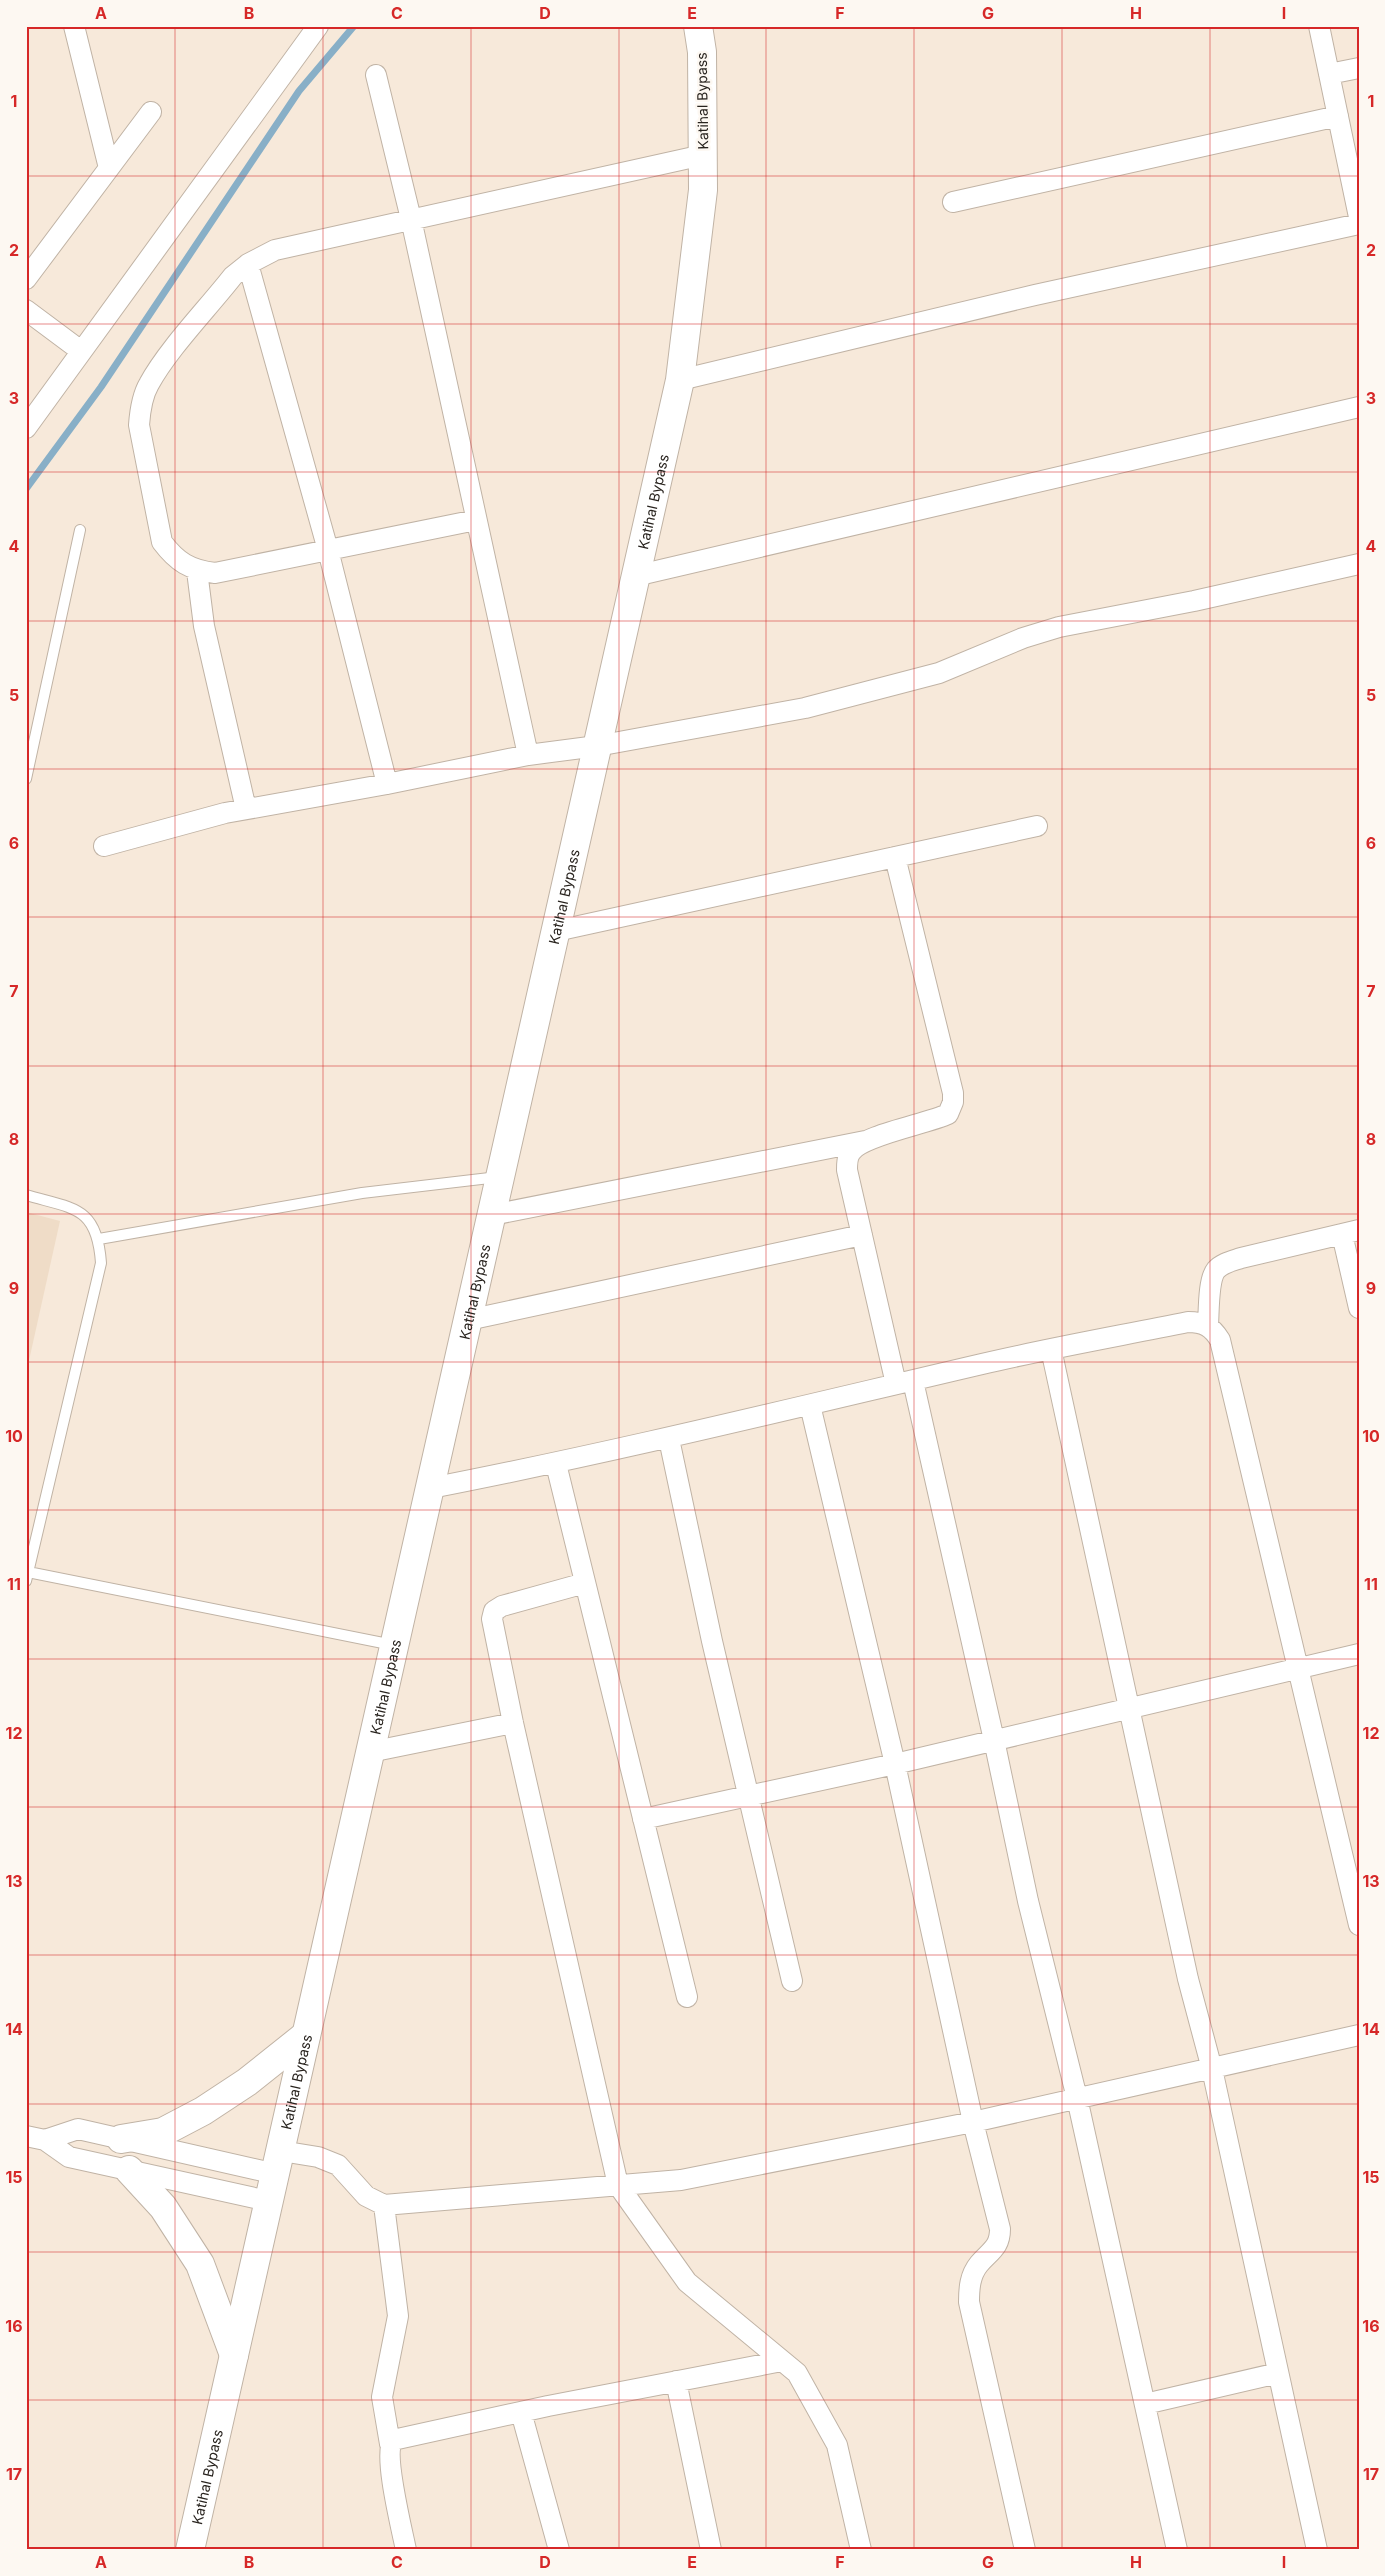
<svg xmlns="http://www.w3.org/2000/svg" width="1385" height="2576" font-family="Inter,sans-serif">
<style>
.built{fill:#efdcc7}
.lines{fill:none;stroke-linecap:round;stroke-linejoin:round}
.stream{stroke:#88afc7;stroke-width:7}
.lane-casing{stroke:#c0b3a5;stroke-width:12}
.street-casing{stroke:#c0b3a5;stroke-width:22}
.primary-casing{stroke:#c0b3a5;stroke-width:30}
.lane{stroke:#fff;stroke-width:10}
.street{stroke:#fff;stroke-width:20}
.primary{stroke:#fff;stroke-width:28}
.grid{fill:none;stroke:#d62828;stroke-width:1;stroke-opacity:0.55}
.labels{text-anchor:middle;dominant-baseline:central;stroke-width:5;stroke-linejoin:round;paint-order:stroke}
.street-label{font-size:14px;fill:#28231e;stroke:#fdf8f2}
.neatline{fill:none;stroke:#d62828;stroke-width:2}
.grid-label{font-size:16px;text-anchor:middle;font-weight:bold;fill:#d62828}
</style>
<rect width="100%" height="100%" fill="#f7e9da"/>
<!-- built -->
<path class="built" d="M26 1212 60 1221 26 1374Z"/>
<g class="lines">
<!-- stream -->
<path class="stream" d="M26 489 101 387 299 91 354 26"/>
<defs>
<path id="lane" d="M26 779 80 530
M26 1195C74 1209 97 1206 101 1263L26 1581
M99 1239 362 1193 498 1177
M28 1572 393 1645"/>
<path id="street" d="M74 26 109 168
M1319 26 1359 217
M1329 74 1359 68
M376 75 411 219 528 755
M953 202 1338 116
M248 264 328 550 387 784
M26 279 151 112
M26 310 81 351
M680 380 1035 295 1359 224
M26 428 318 26
M476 520 215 573C190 570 177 562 162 542L139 425C140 411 142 396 149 384 168 349 208 308 233 276L248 264 275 250 703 155
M197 571 204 626 246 809
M635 576 1359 407
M104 846 225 813 387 784 528 755 597 746 805 708 939 673 1023 638 1059 627 1194 601 1359 564
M895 857 953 1093V1102L948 1114C927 1124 862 1135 851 1152 847 1157 847 1164 847 1170L896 1384
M556 931 1037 826
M492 1215 865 1141
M1342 1234 1359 1308
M468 1320 862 1235
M1208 1325C1209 1312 1208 1280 1216 1270 1222 1263 1232 1261 1241 1258L1359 1230
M1051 1349 1188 1979 1212 2069 1317 2550
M913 1381 994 1740 1028 1901 1077 2098 1177 2550
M810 1405 895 1764 973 2122 1000 2229C1000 2248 990 2251 979 2264 970 2275 969 2288 969 2302L1025 2550
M669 1439 712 1641 792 1981
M556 1464 687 1997
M431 1488C616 1452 798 1407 982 1364 1050 1348 1119 1336 1188 1322 1204 1322 1212 1327 1220 1340L1359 1925
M585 1583 502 1606 494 1611 492 1619 513 1723 618 2185 687 2282 797 2373 837 2445 861 2550
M370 1752 513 1723
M643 1819 895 1764 1359 1654
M26 2136 45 2140 69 2157 268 2201
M45 2140 78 2129 276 2174
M281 2151 318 2157 338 2165 366 2196 384 2205 681 2180 973 2122 1359 2035
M384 2205 398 2316 382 2397 390 2444
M676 2381 711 2550
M1145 2404 1278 2373
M521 2412 559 2550
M406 2550C402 2530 383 2454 393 2440L548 2406 782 2361"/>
<g id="primary">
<path d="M121 2139 163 2132 203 2111 247 2082 306 2035"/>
<path d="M129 2170 163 2207 200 2264 234 2355"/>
<path id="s1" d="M190 2550 680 380 703 190 702 52 698 26"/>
</g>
</defs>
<!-- lane casing -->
<use href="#lane" class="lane-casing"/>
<!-- street casing -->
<use href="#street" class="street-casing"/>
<!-- primary casing -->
<use href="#primary" class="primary-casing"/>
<!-- lane -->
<use href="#lane" class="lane"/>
<!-- street -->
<use href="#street" class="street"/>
<!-- primary -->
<use href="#primary" class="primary"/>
</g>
<!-- grid -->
<path class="grid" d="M175 26V2550M323 26V2550M471 26V2550M619 26V2550M766 26V2550M914 26V2550M1062 26V2550M1210 26V2550M26 176H1359M26 324H1359M26 472H1359M26 621H1359M26 769H1359M26 917H1359M26 1066H1359M26 1214H1359M26 1362H1359M26 1510H1359M26 1659H1359M26 1807H1359M26 1955H1359M26 2104H1359M26 2252H1359M26 2400H1359"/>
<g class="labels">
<!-- street labels -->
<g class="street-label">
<text transform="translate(702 101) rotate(-91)">Katihal Bypass</text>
<text stroke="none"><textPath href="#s1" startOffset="2100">Katihal Bypass</textPath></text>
<text stroke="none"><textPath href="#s1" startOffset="1695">Katihal Bypass</textPath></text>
<text stroke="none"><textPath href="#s1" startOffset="1290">Katihal Bypass</textPath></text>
<text stroke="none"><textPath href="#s1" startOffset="885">Katihal Bypass</textPath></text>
<text stroke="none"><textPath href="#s1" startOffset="480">Katihal Bypass</textPath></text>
<text stroke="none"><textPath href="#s1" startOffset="75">Katihal Bypass</textPath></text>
</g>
</g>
<!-- border -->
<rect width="1385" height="2576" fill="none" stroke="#fdf8f2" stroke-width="55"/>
<rect x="28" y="28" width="1330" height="2520" class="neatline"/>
<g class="grid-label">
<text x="101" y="19">A</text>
<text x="249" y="19">B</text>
<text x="397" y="19">C</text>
<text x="545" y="19">D</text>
<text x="692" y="19">E</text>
<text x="840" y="19">F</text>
<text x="988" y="19">G</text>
<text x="1136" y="19">H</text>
<text x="1284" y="19">I</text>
<text x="14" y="107">1</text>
<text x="1371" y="107">1</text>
<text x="14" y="256">2</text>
<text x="1371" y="256">2</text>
<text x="14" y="404">3</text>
<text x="1371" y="404">3</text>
<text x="14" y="552">4</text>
<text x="1371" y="552">4</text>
<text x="14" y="701">5</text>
<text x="1371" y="701">5</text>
<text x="14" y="849">6</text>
<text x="1371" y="849">6</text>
<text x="14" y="997">7</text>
<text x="1371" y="997">7</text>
<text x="14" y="1145">8</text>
<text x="1371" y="1145">8</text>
<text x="14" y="1294">9</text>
<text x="1371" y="1294">9</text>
<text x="14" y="1442">10</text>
<text x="1371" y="1442">10</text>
<text x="14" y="1590">11</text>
<text x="1371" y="1590">11</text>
<text x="14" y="1739">12</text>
<text x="1371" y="1739">12</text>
<text x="14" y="1887">13</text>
<text x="1371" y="1887">13</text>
<text x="14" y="2035">14</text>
<text x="1371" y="2035">14</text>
<text x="14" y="2183">15</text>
<text x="1371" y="2183">15</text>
<text x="14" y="2332">16</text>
<text x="1371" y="2332">16</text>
<text x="14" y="2480">17</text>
<text x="1371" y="2480">17</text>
<text x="101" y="2568">A</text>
<text x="249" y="2568">B</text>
<text x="397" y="2568">C</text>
<text x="545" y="2568">D</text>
<text x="692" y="2568">E</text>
<text x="840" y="2568">F</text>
<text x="988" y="2568">G</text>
<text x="1136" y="2568">H</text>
<text x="1284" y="2568">I</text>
</g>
</svg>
